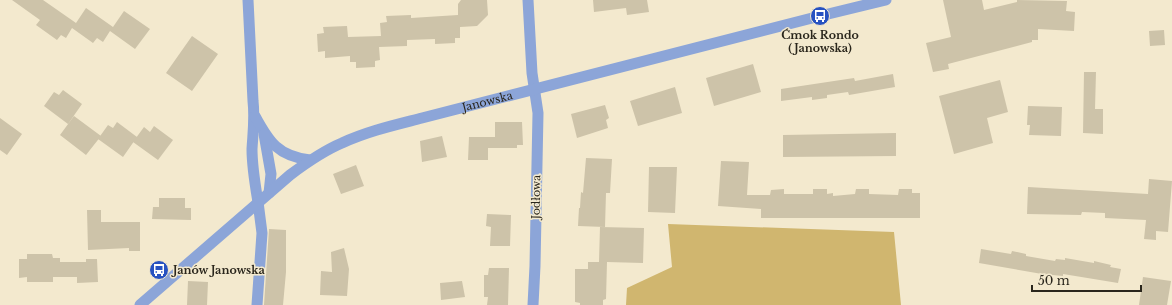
<svg xmlns="http://www.w3.org/2000/svg" width="1172" height="305" font-family="'Libre Baskerville',serif">
<style>
.green{fill:#d0b66f}
.building{fill:#cdc3a9}
.lines{fill:none;stroke-linecap:round;stroke-linejoin:round}
.minor{stroke:#8ca5d8;stroke-width:11}
.tertiary{stroke:#8ca5d8;stroke-width:11}
.labels{text-anchor:middle;dominant-baseline:central;stroke-width:3;stroke-linejoin:round;paint-order:stroke}
.poi-label{font-size:11px;font-weight:bold;fill:#2a261c;stroke:#f3e9ce}
.street-label{font-size:11px;fill:#2a261c;stroke:#f3e9ce}
</style>
<rect width="100%" height="100%" fill="#f3e9ce"/>
<!-- green -->
<path class="green" d="M668 224 894 232 901 305H626L627 288 672 267Z"/>
<!-- building -->
<path class="building" d="M12 0H43L76 23 86 8 113 27 124 11 150 29 135 49 110 31 103 42 97 38 93 43 72 28 66 38 61 35 57 40 36 25 40 20Z
M461 0H487L488 15 477 26 460 27V38H455V43L435 44V39L407 40V46L379 47 380 60 375 61V67L356 68V62H350V56L325 58V51L318 52 317 34 324 33 323 27 347 26 348 37 381 36 380 23 387 22 386 16 411 15V18L458 15V4Z
M593 0H647L649 12 627 15 626 8 594 12Z
M943 0H982L984 10 1017 2V0L1067 1 1066 11 1075 12 1074 31 1038 29V40H1032V42L948 64 949 69 933 72 926 43 951 37Z
M1164 30 1165 45 1150 46 1149 31Z
M192 36 218 54 192 91 166 73Z
M753 64 761 92 714 106 706 78Z
M1084 72H1096L1095 109H1103V134L1083 133Z
M893 74 895 87 849 95 848 92 827 95V98L812 100V97L781 101V89L854 78 855 81Z
M1000 80 1008 112 987 118 993 143 954 154 939 96Z
M675 87 682 113 638 126 630 101Z
M63 90 82 104 68 124 44 106 54 92 59 95Z
M605 105 609 118 606 120 608 128 577 138 571 114Z
M1028 106 1062 107 1061 136 1029 135 1030 125H1027Z
M74 116 101 136 86 155 60 135Z
M0 118 22 134 7 155 0 150Z
M117 122 137 137 123 157 98 139 108 125 113 128Z
M495 122H522L523 145H517V148H488V160H468L469 137H495Z
M154 126 173 140 158 160 133 142 144 127 150 132Z
M896 133V156L783 157V135Z
M442 136 447 157 422 162 420 141Z
M586 158 612 159 610 193H606L605 227 578 226 579 208H580L581 192 583 193Z
M721 161 749 162 747 195H770L771 190 784 189V194H813V189H827V194L833 193V196L855 194 856 189H869V194L898 195 899 189H912V193H920V218H761V209L718 206Z
M356 165 364 186 341 194 333 174Z
M649 167H677L675 213 648 212Z
M1149 179 1172 181 1168 232 1156 231V240L1144 239 1146 220 1105 218V213L1082 212 1081 215 1027 214 1028 187 1148 194Z
M159 198H185V208H191V220L152 219 153 207H159Z
M87 210H101V222H140V251H129V248L88 250Z
M487 214 511 215 510 246H490L491 227 486 226Z
M600 227 644 228 643 263 607 262 606 299 603 300V305H580V303L575 302V269H588V262H599Z
M269 229 286 230V272L283 305H264Z
M344 248 349 269 347 296 320 295 321 271 332 272 331 252Z
M981 249 1011 254 1012 251 1026 254V256L1055 261 1056 259 1065 260V258L1094 263V261L1111 265 1110 267 1121 269 1118 283 1063 274V276L1042 274 979 263Z
M27 254H52L53 258H60V262H86V259H97L98 282 77 283V277H53V282H27V277L19 278V259H27Z
M489 268H509L508 305H487L488 297H484V275H488Z
M1143 277 1171 281 1167 305H1139Z
M188 281 208 282 207 305H187Z
M462 281 465 297 441 300 440 283Z"/>
<g class="lines">
<!-- minor -->
<path class="minor" d="M528 0 532 73 538 113 535 266 533 305
M257 305 262 233 258 202"/>
<!-- tertiary -->
<g class="tertiary">
<path d="M248 0 253 101C255 118 253 132 252 149 252 167 255 184 258 202"/>
<path d="M255 116C269 142 278 156 310 160"/>
<path d="M264 134 271 174 269 193"/>
<path id="s1" d="M140 305 290 175C306 163 323 151 342 143 368 131 395 125 422 118L820 16 886 0"/>
</g>
</g>
<!-- icons -->
<defs>
<symbol id="bus-disc" viewBox="-11 -11 22 22"><circle r="9.5" fill="#2752c1" stroke="#f3e9ce"/><path d="M-5-6H5V4H4V6H2V4H-2V6H-4V4H-5ZM-3.5-4V0h7V-4ZM-3.5 1.2v1.5H-2V1.2ZM2 1.2v1.5H3.5V1.2Z" fill="#fff"/></symbol>
</defs>
<g fill-rule="evenodd">
<use href="#bus-disc" x="809" y="5" width="22" height="22"/>
<use href="#bus-disc" x="148" y="259" width="22" height="22"/>
</g>
<g class="labels">
<!-- poi labels -->
<g class="poi-label">
<text x="820" y="35">Ćmok Rondo<tspan x="820" dy="13">(Janowska)</tspan></text>
<text x="173" y="270" text-anchor="start">Janów Janowska</text>
</g>
<!-- street labels -->
<g class="street-label">
<text stroke="none"><textPath href="#s1" startOffset="411">Janowska</textPath></text>
<text transform="translate(536 197) rotate(-89)">Jodłowa</text>
</g>
</g>
<!-- scale -->
<path d="M1032 285v6h109v-6" fill="none" stroke="#2a261c" stroke-width="2"/>
<text x="1038" y="285" font-size="12" fill="#2a261c" stroke="#f3e9ce" stroke-width="3" paint-order="stroke">50 m</text>
</svg>
